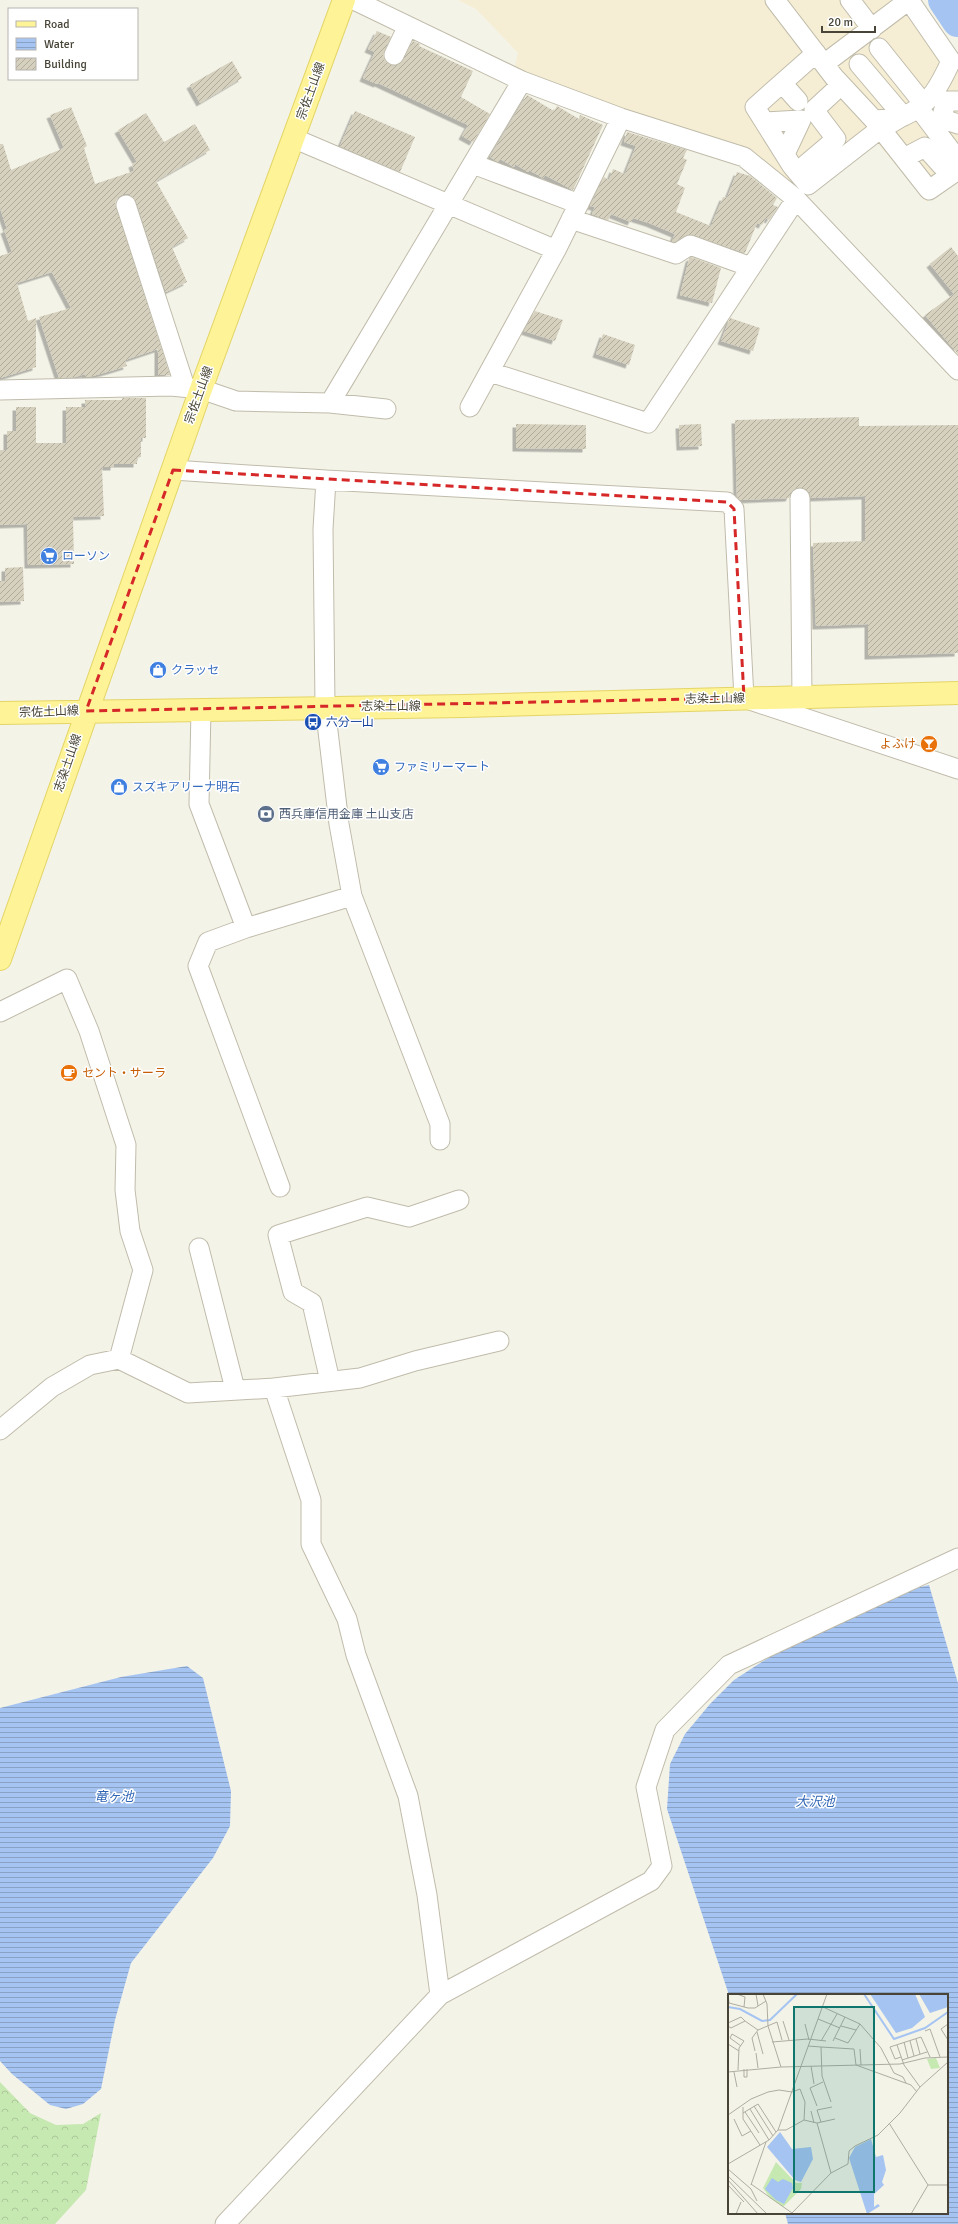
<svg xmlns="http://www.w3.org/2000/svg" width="958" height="2224" font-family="Signika,'Noto Sans JP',sans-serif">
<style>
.commercial{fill:#f6eed4}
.forest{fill:url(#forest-crowns)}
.water{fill:url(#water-rules)}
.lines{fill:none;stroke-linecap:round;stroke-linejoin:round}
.river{stroke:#a5c4f1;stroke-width:32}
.building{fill:url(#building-hatch);filter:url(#shadow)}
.minor-casing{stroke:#c0bcab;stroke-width:21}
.major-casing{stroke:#e4d566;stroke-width:24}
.minor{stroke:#fff;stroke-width:19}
.major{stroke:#fef397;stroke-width:22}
.marked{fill:none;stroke:#d62828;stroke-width:3;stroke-dasharray:8 5;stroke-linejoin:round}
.labels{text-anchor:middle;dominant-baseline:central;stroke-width:3;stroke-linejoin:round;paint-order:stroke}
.street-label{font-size:12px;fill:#484437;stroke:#fff}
.shop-label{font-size:12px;fill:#366cbe;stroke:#fff;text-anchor:start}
.transit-label{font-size:12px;fill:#164399;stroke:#fff;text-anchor:start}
.food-label{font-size:12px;fill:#c56008;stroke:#fff;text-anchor:end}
.service-label{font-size:12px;fill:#4e5e75;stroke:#fff;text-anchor:start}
.water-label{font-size:13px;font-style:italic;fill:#2f65b5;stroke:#fff}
.inset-river{fill:none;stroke:#a5c4f1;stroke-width:2}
.inset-road{fill:none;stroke:#afada1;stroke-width:1}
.view{fill:#0f766e;fill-opacity:0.15;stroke:#0f766e;stroke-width:2}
.inset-edge{fill:none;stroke:#484437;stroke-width:2}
</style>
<defs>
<pattern id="forest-crowns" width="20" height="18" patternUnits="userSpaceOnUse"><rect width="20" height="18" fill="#c6e8b1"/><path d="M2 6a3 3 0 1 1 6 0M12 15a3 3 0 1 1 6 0" fill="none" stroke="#acc899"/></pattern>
<pattern id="water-rules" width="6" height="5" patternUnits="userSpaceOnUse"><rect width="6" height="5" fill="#a5c4f1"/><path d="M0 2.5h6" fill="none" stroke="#88a1c4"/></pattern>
<pattern id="building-hatch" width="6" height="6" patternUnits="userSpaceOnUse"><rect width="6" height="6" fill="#d6d1be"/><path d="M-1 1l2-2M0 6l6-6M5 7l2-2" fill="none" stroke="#b0ab9b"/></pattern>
<filter id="shadow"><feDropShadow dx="-3.5" dy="3.5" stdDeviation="0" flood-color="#0004"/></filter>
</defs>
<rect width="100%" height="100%" fill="#f4f3e8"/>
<!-- commercial -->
<path class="commercial" d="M458 0H921L958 54V178L927 202 875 140 816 192H800L751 156 525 79 514 71 518 53 476 9Z"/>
<!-- forest -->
<path class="forest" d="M0 2082 30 2113 56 2125 83 2124 101 2113 86 2190 55 2224H0Z"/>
<!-- water -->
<path class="water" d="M929 1585 958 1683V2224H788L785 2213H947V1995H729L667 1809 670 1764 685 1734 710 1704 734 1680 799 1638 908 1590Z
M187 1666 203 1678 231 1791 230 1826 213 1858 131 1963 115 2020 101 2089 83 2104 66 2109 50 2105 12 2074 0 2061V1708L121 1677Z"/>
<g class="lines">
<!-- river -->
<path class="river" d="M944 0 958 21"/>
</g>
<!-- building -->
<path class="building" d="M377 31 391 37 383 55 385 61 390 65 400 64 413 41 420 44 419 46 473 71 461 97 490 114 473 142 462 136 468 125 378 83 377 84 363 78 375 52 368 49Z
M232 61 242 78 200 103 190 85Z
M527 95 554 111 557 106 579 119 580 115 603 125 573 190 545 175 543 178 529 170 528 172 515 164 514 167 500 159 498 162 490 157Z
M71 107 87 146 84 148 95 184 134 171 132 164 137 162 118 130 146 113 164 142 195 124 210 150 156 181 188 238 172 247 187 282 166 292 136 201 129 194H123L118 197 115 203 170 375H158V349L125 360 127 366 114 370 89 377H85V374L75 377 59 378 39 317 71 308 52 272 17 283 28 321 36 318V367L0 378V256L12 252 4 230 7 229 0 208V144H3L11 170 64 148 50 115Z
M355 111 415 137 400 172 340 146Z
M627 132 687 150 683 158 687 160 677 184 685 188 676 212 711 226 723 197 727 198 737 172 750 176 777 198 773 205 778 207 769 220 766 218 762 225 757 223 745 253 693 235 684 236 674 242 672 241 675 234 649 223 633 218 631 222 611 214 608 220 592 214 595 207 590 206 604 177 609 180 613 169 625 174 636 146 624 142Z
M951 247 958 256V354L925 315 954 294 930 264Z
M691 257 721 268 712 303 680 295 689 259Z
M535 311 563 320 555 341 524 331Z
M730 318 760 328 753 351 721 341Z
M603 334 635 345 629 365 596 354Z
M122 398H146V438H141V457L137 458V464H114V467H102L104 516 73 517 74 564 28 565 27 524 0 525V450H7V431H16V407H36V443H66V407H85V400H122Z
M859 417V426L958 425V653L868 656V624L816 626 813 543 865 541V496L811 498 809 492 800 487 794 489 789 498 740 500 737 497 735 420Z
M516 424 586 425V449L516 448Z
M701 424 702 446 680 447 679 425Z
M23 567 24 601 0 602V581H5V568Z"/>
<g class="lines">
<defs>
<path id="minor" d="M354 0 522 81 621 118 744 157 796 199 648 423 490 372
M775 0 834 77 874 120C883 119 896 120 904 116 931 104 940 85 951 61L909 0
M850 0 872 29
M879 48 923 103
M816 53 755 107 792 166 808 185 876 132 903 116 859 64
M394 55 408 26
M824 64 909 0
M782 83 798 101
M958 101H947L943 112 946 120 958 124
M918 107 958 160
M874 120 929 190 958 170
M765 122 801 120 785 154
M293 138 556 250
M904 158 925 147 942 166 955 156
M481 167 579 204
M797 172 836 139 814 110 841 85
M796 199 958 370
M126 205 185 387
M571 219 676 254 690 245 751 267
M0 390 171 386 201 389 236 401 330 403 386 409
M330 403 522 81
M470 407 556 250 621 118
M173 470 326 480
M800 498 802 697
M201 710 199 804 246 928
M0 1012 67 979 89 1031 126 1145 125 1190 130 1231 143 1270 119 1359 90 1365 52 1387 0 1430
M440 1140V1124L352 896 339 824 325 706 323 529 326 480 727 502 734 509 744 698 958 769
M280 1187 198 966 208 942 246 928 352 896
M199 1248 235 1389
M119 1359 188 1393 274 1388 311 1500V1544L347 1619 356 1655 408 1796 427 1895 440 1995
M330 1381 312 1303 293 1292 278 1235 367 1207 409 1217 459 1200
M274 1388 360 1378 415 1361 499 1341
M225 2224 440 1995 651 1881 662 1866 646 1787 665 1730 729 1665 958 1558"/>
<path id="major" d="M0 713 464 706 958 693
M0 959 201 389 344 0"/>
</defs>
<!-- minor casing -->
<use href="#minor" class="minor-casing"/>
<!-- major casing -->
<use href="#major" class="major-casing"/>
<!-- minor -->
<use href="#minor" class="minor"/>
<!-- major -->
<use href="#major" class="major"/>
</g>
<!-- marked area -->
<path class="marked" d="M173 470 727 502 734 509 744 698 86 711Z"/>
<!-- icons -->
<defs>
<symbol id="supermarket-disc" viewBox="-11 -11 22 22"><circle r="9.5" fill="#3f7fe0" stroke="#fff"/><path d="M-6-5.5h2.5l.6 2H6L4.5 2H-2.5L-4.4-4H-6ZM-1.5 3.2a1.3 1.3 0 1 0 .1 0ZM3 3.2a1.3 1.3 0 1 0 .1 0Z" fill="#fff"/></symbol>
<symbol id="shop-disc" viewBox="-11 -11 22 22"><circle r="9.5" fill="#3f7fe0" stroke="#fff"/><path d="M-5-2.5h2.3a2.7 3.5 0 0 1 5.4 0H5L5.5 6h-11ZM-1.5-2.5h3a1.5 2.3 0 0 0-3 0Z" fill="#fff"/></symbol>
<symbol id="bus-disc" viewBox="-11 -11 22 22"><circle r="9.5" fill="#1a4fb4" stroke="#fff"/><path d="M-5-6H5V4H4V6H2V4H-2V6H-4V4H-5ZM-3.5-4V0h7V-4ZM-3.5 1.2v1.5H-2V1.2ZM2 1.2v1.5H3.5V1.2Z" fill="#fff"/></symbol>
<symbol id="bar-disc" viewBox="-11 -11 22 22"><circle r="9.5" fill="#e8710a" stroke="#fff"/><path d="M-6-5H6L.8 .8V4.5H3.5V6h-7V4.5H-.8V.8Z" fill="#fff"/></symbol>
<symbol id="bank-disc" viewBox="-11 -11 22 22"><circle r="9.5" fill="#5c6f8a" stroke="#fff"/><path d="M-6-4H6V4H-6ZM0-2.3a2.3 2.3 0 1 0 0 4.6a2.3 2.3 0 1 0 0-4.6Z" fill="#fff"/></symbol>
<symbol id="cafe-disc" viewBox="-11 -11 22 22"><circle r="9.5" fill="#e8710a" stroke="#fff"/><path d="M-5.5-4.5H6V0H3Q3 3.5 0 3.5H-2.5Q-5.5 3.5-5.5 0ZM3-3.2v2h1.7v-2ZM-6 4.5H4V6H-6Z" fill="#fff"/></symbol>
</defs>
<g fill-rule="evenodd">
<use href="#supermarket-disc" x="39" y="546" width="20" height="20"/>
<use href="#shop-disc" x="148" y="660" width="20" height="20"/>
<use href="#bus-disc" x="303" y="712" width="20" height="20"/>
<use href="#bar-disc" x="919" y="734" width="20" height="20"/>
<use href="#supermarket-disc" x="371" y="757" width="20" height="20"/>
<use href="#shop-disc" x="109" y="777" width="20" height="20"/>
<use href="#bank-disc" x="256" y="804" width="20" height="20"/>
<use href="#cafe-disc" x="59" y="1063" width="20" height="20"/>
</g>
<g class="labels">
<!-- street labels -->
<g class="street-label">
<text transform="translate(311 91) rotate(-70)">宗佐土山線</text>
<text transform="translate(199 395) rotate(-70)">宗佐土山線</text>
<text transform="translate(715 699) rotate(-1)">志染土山線</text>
<text x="391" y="706">志染土山線</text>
<text transform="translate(49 712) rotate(-2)">宗佐土山線</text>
<text transform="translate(68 763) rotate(-71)">志染土山線</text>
</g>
<!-- shop labels -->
<g class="shop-label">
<text x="62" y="556">ローソン</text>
<text x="171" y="670">クラッセ</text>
<text x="394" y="767">ファミリーマート</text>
<text x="132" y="787">スズキアリーナ明石</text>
</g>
<!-- transit labels -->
<g class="transit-label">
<text x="326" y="722">六分一山</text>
</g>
<!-- food labels -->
<g class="food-label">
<text x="916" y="744">よふけ</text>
<text x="82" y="1073" text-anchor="start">セント・サーラ</text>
</g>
<!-- service labels -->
<g class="service-label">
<text x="279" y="814">西兵庫信用金庫 土山支店</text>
</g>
<!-- water labels -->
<g class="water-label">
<text x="114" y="1797">竜ヶ池</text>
<text x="815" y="1802">大沢池</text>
</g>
</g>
<!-- overview -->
<g transform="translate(728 1994)">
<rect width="220" height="220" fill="#f4f3e8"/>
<path d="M48 168 68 189H74L73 195 55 213 42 204 35 194Z" fill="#c6e8b1"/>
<path d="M208 64 212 74 203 75 199 65Z" fill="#c6e8b1"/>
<path d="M142 0H187L197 23 184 34 168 39ZM191 0H220V13L202 19ZM52 138 64 155 83 153 85 165 73 188 67 186 39 153ZM143 145 148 163 155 161 158 176 154 188 156 191 146 200V213L150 210 152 212 139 220 121 164 127 153ZM44 184 50 188 55 185 64 189 65 194 56 210 48 206 37 195Z" fill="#a5c4f1"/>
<path class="inset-river" d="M136 0 166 45 197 34 220 18M0 13 12 15 34 27 42 26 69 0"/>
<path class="inset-road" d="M0 0 1 9 20 14H27L38 7M9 0 17 3 16 13M28 0 30 12M35 0 39 10 40 32 53 73M95 13 132 30 120 49 107 44M90 25 112 34M55 27 61 46M0 29 13 23 17 27M77 30 81 46M132 30 153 54 166 79 175 83 178 89M220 30 213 35 220 46M0 32 3 34 17 27 30 36 49 28 54 46M113 32 128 36M197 37 202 35 212 63M29 38 35 60M188 45 192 60M93 47 109 20M105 47 117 23M182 47 186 62M44 48 80 45 98 47M176 48 180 64M0 50 11 57M169 51 176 71 192 93M80 52 93 53M132 55 133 71M27 57 24 44 30 36M28 59 30 74M173 63 167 65 162 53 193 43 202 63M174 66 199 58M83 72 86 90M16 75V83H19V75M10 76 11 54 16 47 4 40 2 44 13 52M0 78 53 73 172 70 197 64 220 63M6 78 9 93M103 108 94 82 93 53 126 55 128 71 183 91 189 98M26 112 45 142M89 112 82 94 95 88M15 113V125L32 151M22 115 41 146M83 117 86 129M17 118 31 139M15 119 30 110 48 138M0 121 23 105 40 98 51 96 64 98 72 95 77 108 76 126 58 136H50M6 125 14 142 23 137M76 126 89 129 103 179M93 128 89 116 104 113M89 129 107 125M161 129 200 191 183 220M0 170 41 146 50 136 99 0M0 175 23 195 29 207M0 182 39 220M0 186 30 220M23 190 64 219M0 191 16 208M23 191 38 148M200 191H220M8 220 13 208M63 220 103 179 120 170 121 157 127 152 150 141 172 119 192 93 220 68"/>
<path class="view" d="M66 13H146V198H66Z"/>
<rect width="220" height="220" class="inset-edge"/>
</g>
<!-- legend -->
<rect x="8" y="8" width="130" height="72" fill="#ffffff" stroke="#b6b4af"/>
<rect x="16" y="21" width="20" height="6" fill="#fef397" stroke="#b6b4af"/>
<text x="44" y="28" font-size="12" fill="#484437">Road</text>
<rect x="16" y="38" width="20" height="12" fill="url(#water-rules)" stroke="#b6b4af"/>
<text x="44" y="48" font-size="12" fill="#484437">Water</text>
<rect x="16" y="58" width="20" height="12" fill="url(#building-hatch)" stroke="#b6b4af"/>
<text x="44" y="68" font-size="12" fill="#484437">Building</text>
<!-- scale -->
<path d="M822 26v6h53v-6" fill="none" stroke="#484437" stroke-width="2"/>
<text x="828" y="26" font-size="12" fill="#484437" stroke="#ffffff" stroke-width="3" paint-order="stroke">20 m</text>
</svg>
